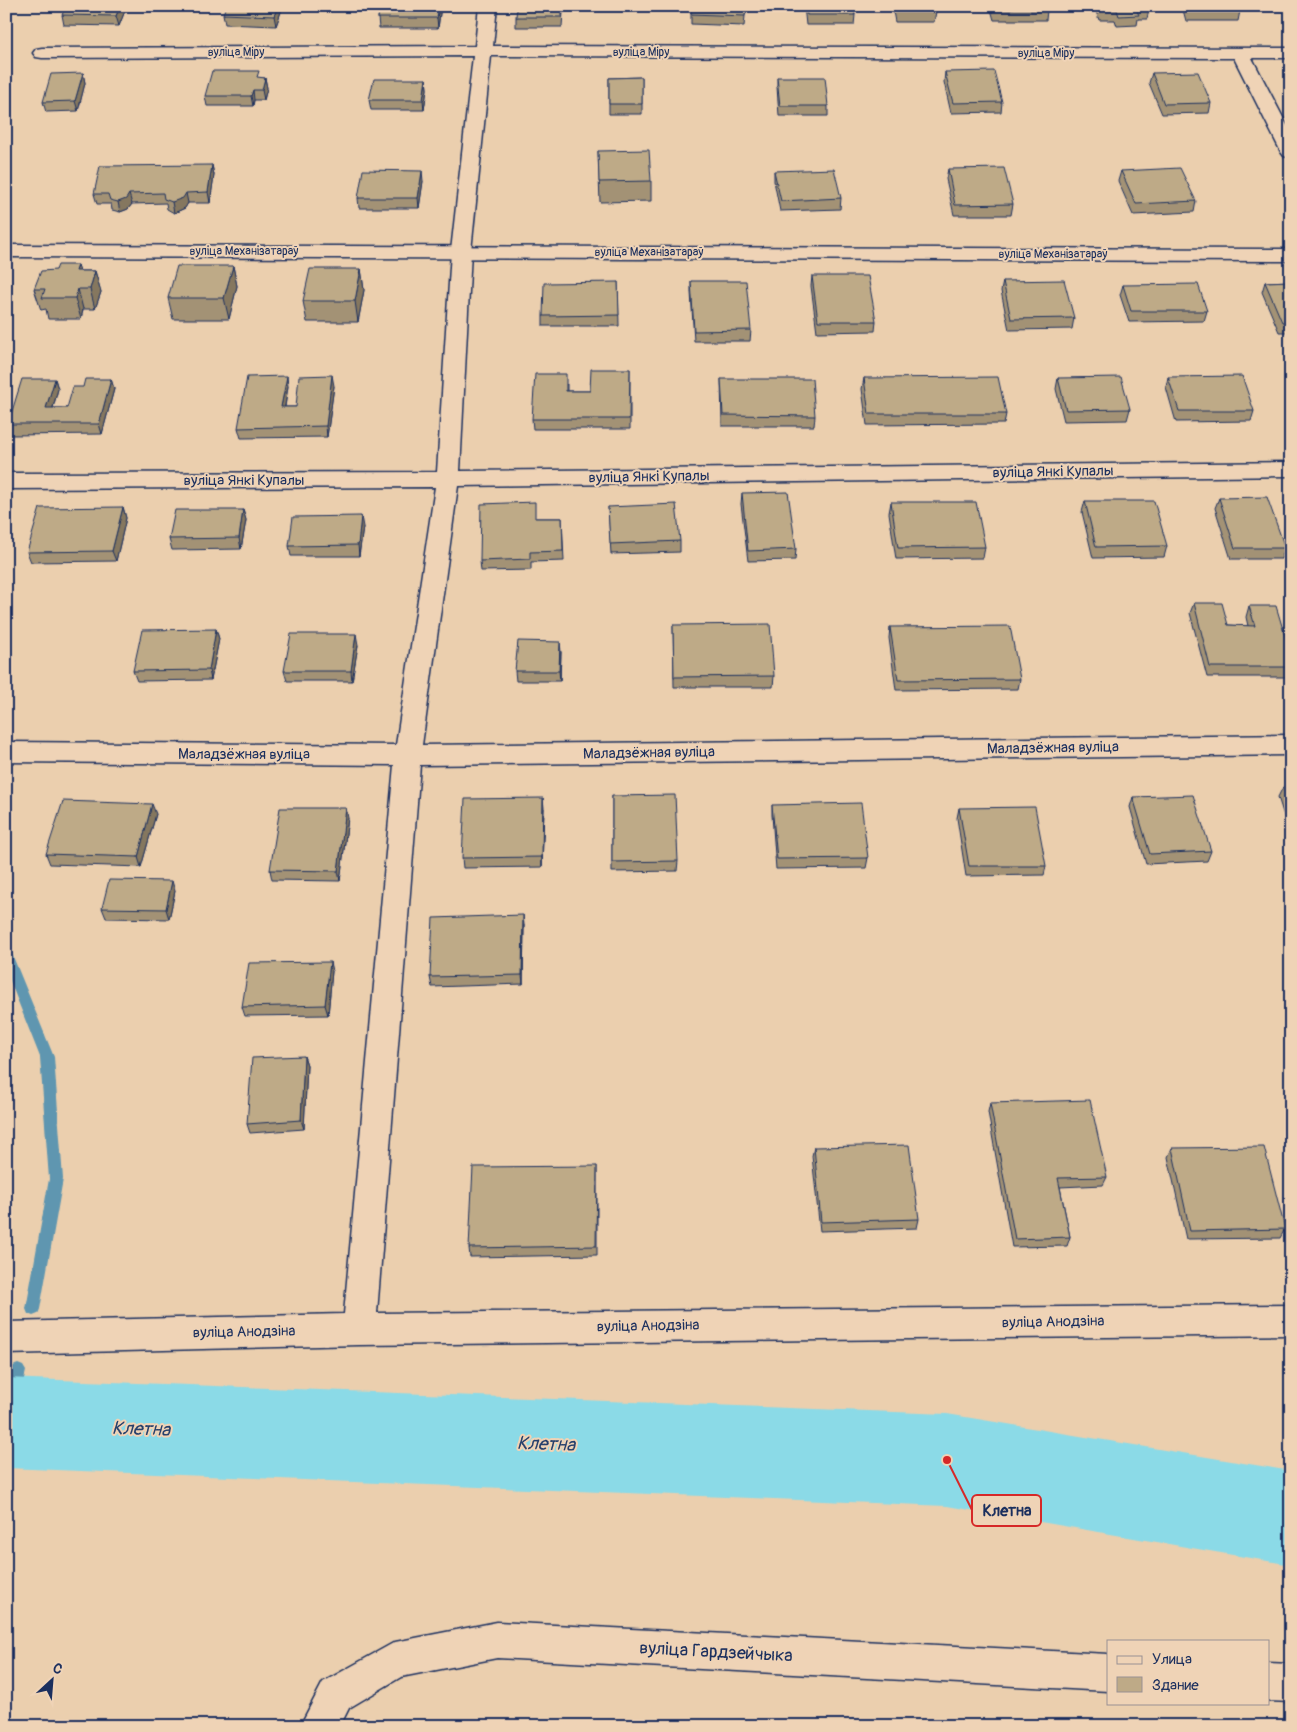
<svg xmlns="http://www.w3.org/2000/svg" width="1297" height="1732" font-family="Pangolin,sans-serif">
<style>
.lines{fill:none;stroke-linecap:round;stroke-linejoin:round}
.stream{fill:#5e96b0;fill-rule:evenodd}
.river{fill:#8bdae7;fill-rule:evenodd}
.minor-casing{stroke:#1b2f5e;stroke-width:3}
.tertiary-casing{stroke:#1b2f5e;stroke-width:3}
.minor{fill:#efd3b6;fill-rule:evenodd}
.tertiary{fill:#efd3b6;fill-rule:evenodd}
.wall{fill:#a39274;stroke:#1b2f5e}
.shaded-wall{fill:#85775e;stroke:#1b2f5e}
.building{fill:#beaa87;stroke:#1b2f5e}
.labels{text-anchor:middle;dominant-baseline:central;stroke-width:4;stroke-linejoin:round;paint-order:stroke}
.far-street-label{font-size:12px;fill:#1b2f5e;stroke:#efd3b6}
.street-label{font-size:15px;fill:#1b2f5e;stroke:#efd3b6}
.near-street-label{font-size:18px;fill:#1b2f5e;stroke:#efd3b6}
.near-water-label{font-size:19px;font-style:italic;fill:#26406c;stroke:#efd3b6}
.leader{fill:none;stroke:#d62828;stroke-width:2}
.callout-dot{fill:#d62828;stroke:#efd3b6;stroke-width:2}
.callout{fill:#efd3b6;stroke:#d62828;stroke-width:2}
.callout-label{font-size:16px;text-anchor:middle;font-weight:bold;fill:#1b2f5e}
</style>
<rect width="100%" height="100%" fill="#ebcfae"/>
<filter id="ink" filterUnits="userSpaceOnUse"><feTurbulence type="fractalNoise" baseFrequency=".02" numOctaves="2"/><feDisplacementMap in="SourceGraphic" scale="10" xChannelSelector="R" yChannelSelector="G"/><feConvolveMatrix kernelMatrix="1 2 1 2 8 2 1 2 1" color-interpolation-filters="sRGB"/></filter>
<g filter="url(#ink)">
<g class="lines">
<!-- stream -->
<path class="stream" d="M6 949 11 950 12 954 54 1057 63 1179 40 1309 38 1314 33 1316 28 1314 26 1309 49 1179 40 1057 6 971Z
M18 1364 23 1366 26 1371 14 1422 11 1427 6 1429V1388L13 1366Z"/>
<!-- river -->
<path class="river" d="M6 1378 947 1414 1291 1471V1565L947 1506 6 1468Z"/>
<defs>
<path id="minor" d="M479 6H497L493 46 1291 48V58H1252L1291 133V158L1284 156 1281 152 1234 58 491 56 471 251 460 471 1291 462V476L458 486 422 745 1291 735V755L420 765 377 1313 1291 1305V1335L359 1345 6 1354V1322L344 1314 394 765 6 762V742L396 745 435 487 6 489V473L437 472 451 251 473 56 42 58 36 57 33 53 36 49 42 48 475 46Z
M497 1622 1108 1654V1691L497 1658 401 1677 349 1708 340 1726H300L323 1682 395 1642Z
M1268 1663 1291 1664V1702L1268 1701Z"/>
<path id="tertiary" d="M6 245 1291 249V261L6 257Z"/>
</defs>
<!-- minor casing -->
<use href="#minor" class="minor-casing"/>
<!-- tertiary casing -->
<use href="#tertiary" class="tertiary-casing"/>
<!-- minor -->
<use href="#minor" class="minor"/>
<!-- tertiary -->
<use href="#tertiary" class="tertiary"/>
</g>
<!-- wall -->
<path class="wall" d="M283 6 276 26 225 24 223 14Z
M380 6H441L438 28H379L378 18Z
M746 6 744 26 691 24V14Z
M804 6H853L855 15 854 25H806Z
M892 6H934L936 12 934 22H895Z
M990 6H1046L1047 10 1046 20H994Z
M1094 6H1148L1149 9 1147 19H1138L1137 25 1117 26 1115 20H1099Z
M1182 6H1238L1240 11 1238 21H1186Z
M126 8 119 26 64 25 62 15Z
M563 12 562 27H516V17Z
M945 72 1002 102 1001 112 951 113 944 82Z
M83 73 85 83 78 111 46 112 43 102Z
M1152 73 1211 103 1209 113 1162 114 1149 83Z
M642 77V114H609V78Z
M777 77 828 106V116H779L777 87Z
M260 78H265L267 88 264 100H254L253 106H207L205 96Z
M426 79 427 89 424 110H371L369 100Z
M598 151 651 181V201L600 202Z
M212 165 214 175 210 203H188L185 208 174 213 167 209 166 203 132 204 128 209 120 212 112 210 111 204H97L94 194Z
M948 169 1013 204 1011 215H954L946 179Z
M774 171 841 198 840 209 780 211 774 181Z
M1121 171 1196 201 1194 212 1133 215 1118 181Z
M423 181 419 208H359L358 198Z
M78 265 80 271H95L101 292 95 309H83L81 319H48L46 309 41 310 34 289 56 270Z
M233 266 237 286 229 319H173L168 298Z
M361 269 364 290 358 322H307L303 301Z
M812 276 876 321 875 331 817 332 811 286Z
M691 281 751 330 750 341H694L691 292Z
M1003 281 1074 318 1072 329 1009 330 1001 291Z
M1291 281V332H1279L1262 292 1265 282Z
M618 282 619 326H543V316Z
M1123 285 1207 311 1204 321 1129 322 1120 295Z
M630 369V429H533L532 419 567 384V391H590Z
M1168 377 1254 411 1251 421 1176 422 1166 387Z
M864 378 1006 414 1004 424 867 425 862 389Z
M1058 378 1130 409 1127 420 1064 421 1056 389Z
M55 379 58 389 53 408H67L83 387 111 379 114 389 102 434 11 435 8 424Z
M721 379 815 416 814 426H722Z
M288 386 285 407H296L334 386 327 437 241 438 238 428Z
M742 493 796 549 795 560 748 561 741 504Z
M1219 498 1285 548 1281 559H1231L1215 508Z
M1085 501 1167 546 1164 557 1093 558 1082 512Z
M891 502 985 547 983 558 896 559 889 513Z
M123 507 126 518 116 561 31 562 27 552Z
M608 507 680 541V552L611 554Z
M243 510 246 520 241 549 172 550 169 539Z
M536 518H562L564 561 531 562V570L481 571 480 561Z
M363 527 359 556H291L289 546Z
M1194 603 1228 625 1248 626 1246 617 1249 606 1291 656V675L1290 677H1207L1190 613Z
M673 625 774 676 773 687H674Z
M890 627 1020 679 1018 689 896 690 889 638Z
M216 629 219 639 211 680 137 681 133 671Z
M358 645 352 681H287L284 671Z
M561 652 560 681H516L515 671Z
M1283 787H1291V838L1278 797Z
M612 796 678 861 677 871 612 872Z
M1133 797 1211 851 1207 861 1146 864 1130 807Z
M772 805 868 858 866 868 776 869 772 815Z
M544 808 542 867 463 868 462 858Z
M959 808 1046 866 1044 875 966 876 957 818Z
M156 814 141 867 50 864 46 854Z
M348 818 340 881 272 880 270 870Z
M175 891 169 919 106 918 102 908Z
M524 925 523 984 432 987 430 977Z
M332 971 328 1015 245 1016 242 1007Z
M304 1056 307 1065 304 1129 250 1133 247 1124Z
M990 1103 1107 1177 1103 1185 1060 1187 1070 1237 1067 1246 1012 1247 988 1112Z
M814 1147 919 1219 917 1228 820 1231 812 1156Z
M1172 1148 1285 1229 1280 1238 1186 1239 1168 1157Z
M597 1166V1255L470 1257 469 1248Z"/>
<!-- shaded-wall -->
<path class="shaded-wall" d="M120 6H125L126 8 119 26 116 16Z
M278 6H283L276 26 274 16Z
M439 6H441L438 28 437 18Z
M83 73 85 83 78 111 75 101Z
M265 78 267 88 264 100 262 90Z
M426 79 427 89 424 110 423 100Z
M253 90 254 100 253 106 251 96Z
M212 165 214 175 210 203 208 192Z
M422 171 423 181 419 208 418 198Z
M186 193 188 203 185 208 174 213 172 202Z
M129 194 132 204 128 209 120 212 118 202Z
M78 265 84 285 76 271Z
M233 266 237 286 229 319 224 298Z
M361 269 364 290 358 322 355 301Z
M95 271 101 292 95 309 90 289Z
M78 289 83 309 81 319 75 298Z
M332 375 334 386 327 437 326 426Z
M287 376 288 386 283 418 281 407Z
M55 379 58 389 50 418 46 408Z
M111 379 114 389 102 434 99 424Z
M123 507 126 518 116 561 112 551Z
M243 510 246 520 241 549 239 538Z
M361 516 363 527 359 556 358 545Z
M216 629 219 639 211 680 209 670Z
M356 634 358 645 352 681 351 671Z
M560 642 561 652 560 681 559 671Z
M543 798 544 808 542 867V857Z
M152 804 156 814 141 867 138 857Z
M346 808 348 818 340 881 338 871Z
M172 881 175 891 169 919 166 909Z
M523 915 524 925 523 984 522 975Z
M330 962 332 971 328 1015 325 1005Z
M304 1056 307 1065 304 1129 301 1120Z"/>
<!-- building -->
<path class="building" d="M66 6H120L116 16 62 15Z
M226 6H278L274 16 223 14Z
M380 6H439L437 18H378Z
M517 6H562V17H516Z
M692 6H746L745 16 691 14Z
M806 6H853L855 15H807Z
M895 6H934L936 12H896Z
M994 6H1046L1047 10H995Z
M1099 6H1148L1149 9H1136L1139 15 1119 16 1117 10H1101Z
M1187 6H1238L1240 11H1188Z
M212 71H259L257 77 265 78 262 90H253L251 96H205Z
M994 71 1002 102 953 103 945 72Z
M1198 72 1211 103 1164 104 1152 73Z
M83 73 75 101 43 102 51 74Z
M642 77V104H609V78Z
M777 77H825L828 106H780Z
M374 79H426L423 100H369Z
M649 150 651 181 599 182 598 151Z
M212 165 208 192 186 193 183 198 172 202 164 199 163 193 129 194 126 199 118 202 110 200 108 194H94L100 166Z
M1004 168 1013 204 955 205 948 169Z
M1180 168 1196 201 1136 204 1121 171Z
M834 169 841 198 781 201 774 171Z
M363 170 422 171 418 198H358Z
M58 265H78L76 271H95L90 289H78L75 298H42L45 289H34L41 271 56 270Z
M177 266H233L224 298H168Z
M310 269H361L355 301H303Z
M812 276H868L876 321H818Z
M1064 280 1074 318 1011 319 1003 281Z
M691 281H746L751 330 694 331Z
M1291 281V321L1282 322 1265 282Z
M618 282 619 315 543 316 544 283Z
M1198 284 1207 311H1131L1123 285Z
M591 369H630L629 419H532L535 374H566V391H590Z
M332 375 326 426 238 428 247 377 287 376 281 407H296L299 376Z
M1242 376 1254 411H1179L1168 377Z
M998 377 1006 414H869L864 378Z
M1121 377 1130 409 1066 410 1058 378Z
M22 379H55L46 408H67L73 387H83L85 379H111L99 424H8Z
M721 379H812L815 416 723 415Z
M788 492 796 549 748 551 742 493Z
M1267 497 1285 548H1235L1219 498Z
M1085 501H1154L1167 546 1096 547Z
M535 502V518H562L563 551 530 552V559L480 561 481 504Z
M891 502H976L985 547 898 548Z
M676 504 680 541 610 544 608 507Z
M123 507 112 551 27 552 40 508Z
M175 510H243L239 538 169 539Z
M361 516 358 545 289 546 293 517Z
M1194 603H1222L1228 625 1255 626 1249 606H1276L1291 656V667H1210Z
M770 624 774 676 674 677 673 625Z
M1010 626 1020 679 898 680 890 627Z
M216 629 209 670 133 671 142 630Z
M291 634H356L351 671H284Z
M518 641 560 642 559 671H515Z
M1283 787H1291V814Z
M675 795 678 861 612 862V796Z
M1193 795 1211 851 1150 854 1133 797Z
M543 798 542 857 462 858 465 799Z
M63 801 152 804 138 857 46 854Z
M861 803 868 858 777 859 772 805Z
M1035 807 1046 866H969L959 808Z
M280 808H346L338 871 270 870Z
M109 880 172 881 166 909 102 908Z
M523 915 522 975 430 977 433 918Z
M330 962 325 1005 242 1007 249 963Z
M304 1056 301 1120 247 1124 252 1058Z
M1090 1100 1107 1177 1058 1178 1070 1237 1015 1239 990 1103Z
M909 1145 919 1219 821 1222 814 1147Z
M1264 1147 1285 1229 1190 1231 1172 1148Z
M597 1166 596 1246 469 1248 473 1167Z"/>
</g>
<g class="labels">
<!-- far-street labels -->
<g class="far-street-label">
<text x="236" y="52">вуліца Міру</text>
<text x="641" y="52">вуліца Міру</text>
<text x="1046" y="53">вуліца Міру</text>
<text x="244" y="251">вуліца Механізатараў</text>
<text x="649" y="252">вуліца Механізатараў</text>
<text x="1053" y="254">вуліца Механізатараў</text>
</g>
<!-- street labels -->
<g class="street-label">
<text transform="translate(1053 472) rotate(-1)">вуліца Янкі Купалы</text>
<text transform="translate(649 477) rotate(-1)">вуліца Янкі Купалы</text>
<text x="244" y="480">вуліца Янкі Купалы</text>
<text transform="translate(1053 748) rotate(-1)">Маладзёжная вуліца</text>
<text transform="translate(649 753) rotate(-1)">Маладзёжная вуліца</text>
<text x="244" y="754">Маладзёжная вуліца</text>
<text transform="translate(1053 1322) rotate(-1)">вуліца Анодзіна</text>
<text transform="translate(648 1326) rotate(-1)">вуліца Анодзіна</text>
<text transform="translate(244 1332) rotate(-1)">вуліца Анодзіна</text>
</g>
<!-- near-street labels -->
<g class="near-street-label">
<text transform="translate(716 1652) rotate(3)">вуліца Гардзейчыка</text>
</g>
<!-- near-water labels -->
<g class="near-water-label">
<text transform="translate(141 1429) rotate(2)">Клетна</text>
<text transform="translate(546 1444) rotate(2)">Клетна</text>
</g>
</g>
<!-- callouts -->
<path class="leader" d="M947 1460L972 1510"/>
<circle class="callout-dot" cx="947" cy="1460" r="5"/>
<rect class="callout" x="972" y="1495" width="69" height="31" rx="5"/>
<g class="callout-label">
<text x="1007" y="1516">Клетна</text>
</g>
<!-- margin -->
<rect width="1297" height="1732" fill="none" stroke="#efd3b6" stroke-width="25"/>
<rect x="12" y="12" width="1272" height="1707" fill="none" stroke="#1b2f5e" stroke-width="2" filter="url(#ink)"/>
<!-- legend -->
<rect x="1107" y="1640" width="162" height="65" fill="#efd3b6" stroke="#9a9193"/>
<rect x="1117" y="1656" width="25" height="8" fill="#efd3b6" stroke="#9a9193"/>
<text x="1152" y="1664" font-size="15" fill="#1b2f5e">Улица</text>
<rect x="1117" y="1677" width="25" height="15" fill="#beaa87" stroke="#9a9193"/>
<text x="1152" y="1690" font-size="15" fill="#1b2f5e">Здание</text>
<!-- north arrow -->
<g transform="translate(52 1680) rotate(26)" stroke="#efd3b6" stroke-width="4" paint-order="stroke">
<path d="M0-4L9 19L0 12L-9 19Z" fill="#1b2f5e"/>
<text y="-8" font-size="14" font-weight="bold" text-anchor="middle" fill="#1b2f5e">С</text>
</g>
</svg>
